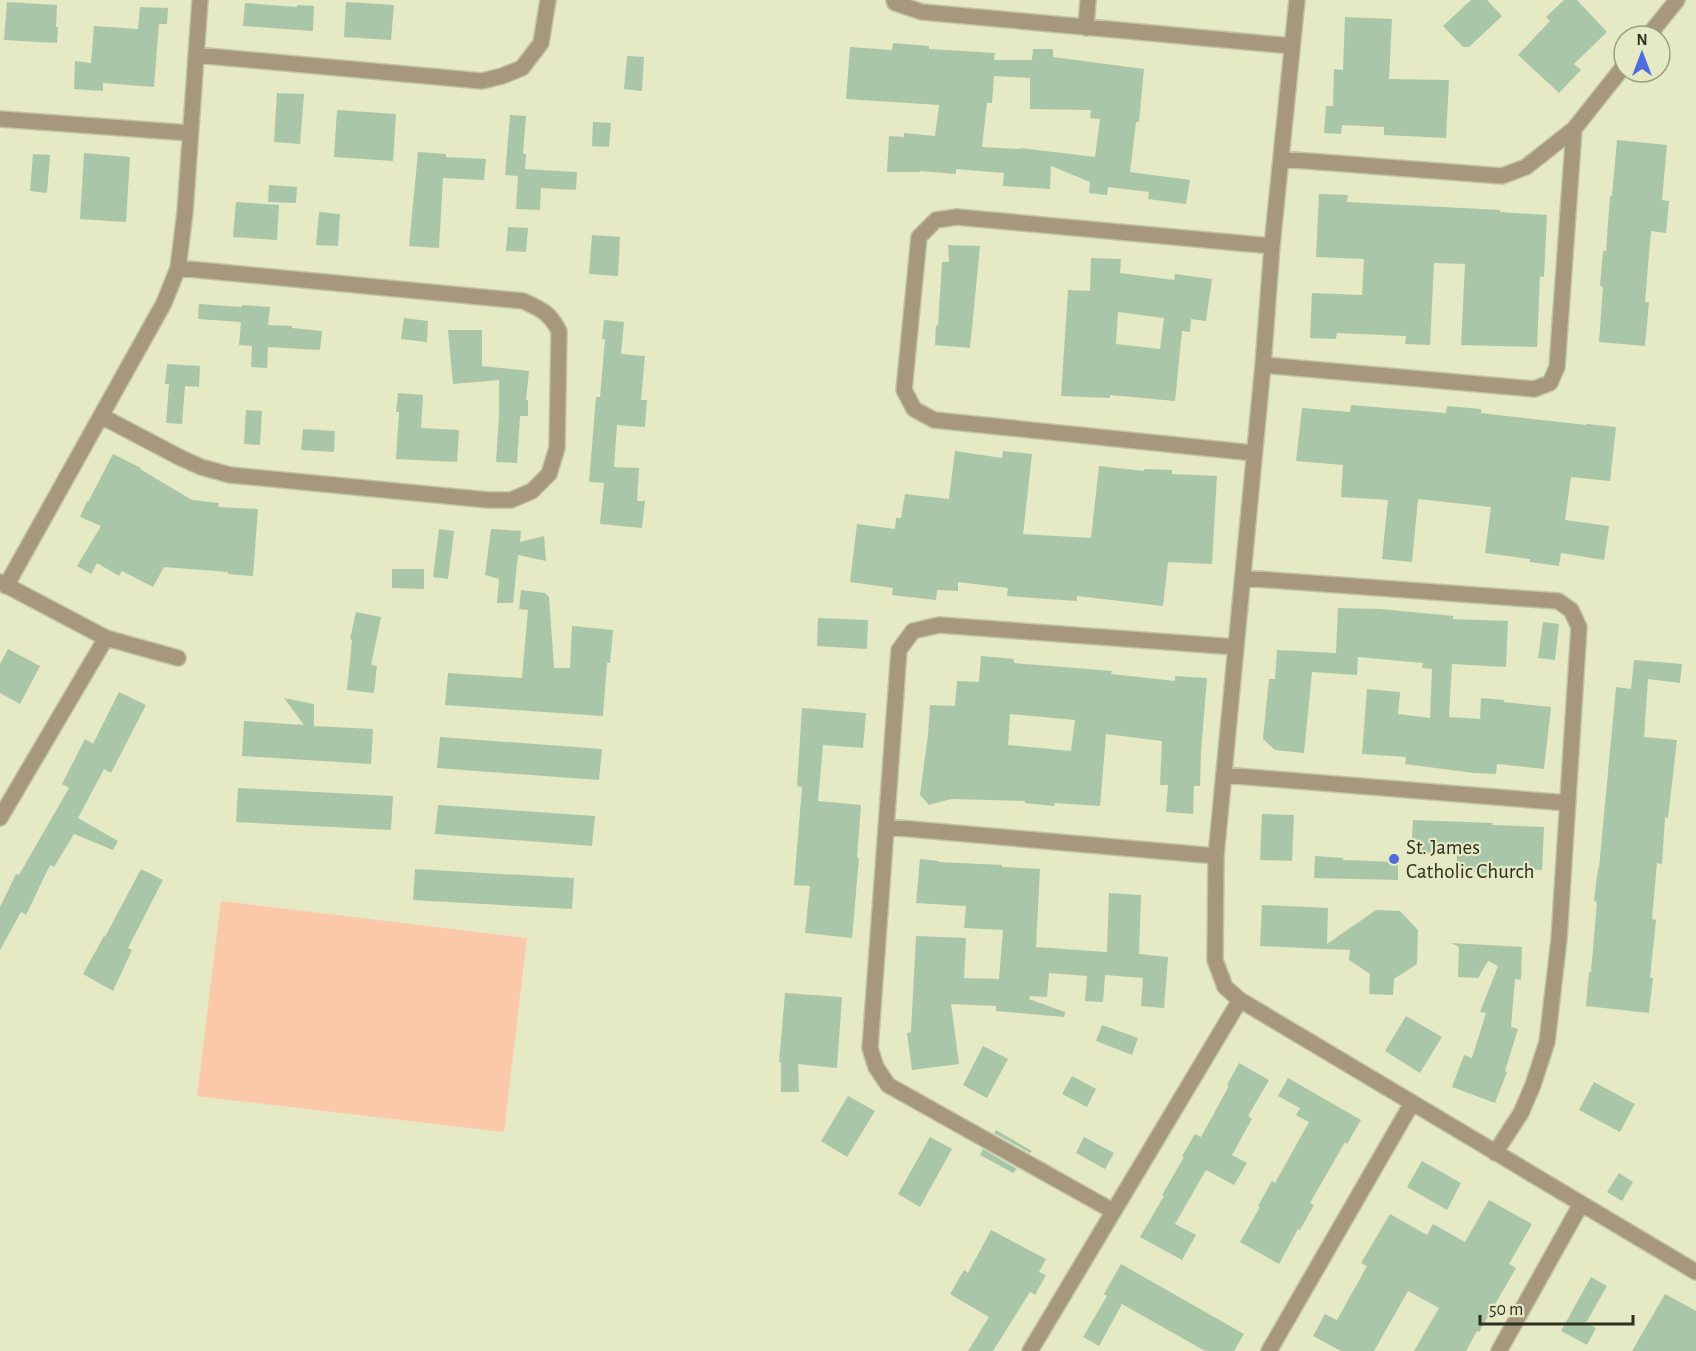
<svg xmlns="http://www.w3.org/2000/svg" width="1696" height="1351" font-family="'Alegreya Sans',sans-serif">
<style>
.green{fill:#fcc8aa}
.building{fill:#aac6a9;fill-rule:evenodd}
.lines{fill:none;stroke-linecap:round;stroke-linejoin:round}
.minor-casing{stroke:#c0c4a3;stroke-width:18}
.minor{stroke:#a6977d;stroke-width:15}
.poi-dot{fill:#506be0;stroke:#e5e9c4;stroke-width:2}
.labels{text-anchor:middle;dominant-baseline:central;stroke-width:4.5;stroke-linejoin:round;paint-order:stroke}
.poi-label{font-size:21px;fill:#2d2f20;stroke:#e5e9c4;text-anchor:start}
</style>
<rect width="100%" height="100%" fill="#e5e9c4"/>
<!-- green -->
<path class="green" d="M221 901 527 938 504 1132 197 1096Z"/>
<!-- building -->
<path class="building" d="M1471 0H1487L1502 16 1469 47H1463L1443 26Z
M1564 0H1577L1607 32 1574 64 1581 70 1559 93 1518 55 1550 21 1546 17Z
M7 2 57 5 56 27H58L57 43 4 40Z
M346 2 394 5 391 40 344 37Z
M245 3 297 7V5L314 6 313 31 243 26Z
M140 7 168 8 167 24H159L154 87 103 83V91L74 89 75 61 91 63 94 26 138 29Z
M1345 17 1392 19 1389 79 1449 80 1446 138 1384 135V127L1342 125 1341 134 1324 133 1326 106H1333L1334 69 1343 70Z
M893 43 929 46V49L995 53 994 60H1032L1033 49H1053V57L1144 69 1139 122H1136L1130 172 1190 180 1186 204 1148 199 1149 192 1108 187 1107 195 1089 193 1090 182 1051 166 1050 189 1003 186 1004 173 956 169V174L920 171V172H887L889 136 904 137V133L935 136 939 105 846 99 850 47 892 50ZM994 76 1030 78V109L1091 110 1090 118 1100 119 1095 157 1020 148 1019 149 982 147 987 103H992Z
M627 56 644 57 642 91 624 89Z
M277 93 304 94 300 144 274 142Z
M337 110 396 114 393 161 334 157Z
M510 115 526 116 523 154H526L525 169 577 172 576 190 541 188 540 210 516 209 518 176 505 175Z
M593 122 611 123 609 147 592 146Z
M1617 140 1667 145 1662 200 1669 201 1666 233 1651 231 1645 302H1649L1645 346 1599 342 1603 287 1600 286 1603 251H1606L1610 196H1612Z
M418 152 446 154V157L486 159 484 180 443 178 439 248 409 246Z
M84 153 130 157 126 222 80 219Z
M33 154 50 155 47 193 30 191Z
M269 185 297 187 296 203 268 202Z
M1319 194 1348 195 1347 202 1500 210V212L1547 215 1544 277 1540 276 1537 347 1461 345 1465 264 1434 263 1430 345 1405 344 1406 336 1337 333 1336 339 1310 338 1312 293 1362 295 1364 259 1316 257Z
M236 202 279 205 277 240 233 237Z
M319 212 340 214 338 246 316 245Z
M508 227 528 228 526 252 506 251Z
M592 235 620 237 618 276 589 274Z
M948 245 980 246 970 348 935 345 936 325 938 326 942 262H949Z
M1091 258 1121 259 1120 273 1174 280 1175 274 1212 279 1206 321 1191 319 1190 332 1182 331 1175 401 1110 395V398L1061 396 1068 290 1090 291ZM1118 312 1164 318 1160 349 1116 344Z
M199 304 242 307V305L270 307 268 325 292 326V328L322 331 320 350 268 347 267 368 251 367 252 346 239 345 241 322 198 319Z
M404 318 428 321 427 342 401 339Z
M604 320 624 322 621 354 645 356 641 400H647L645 427 617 425 614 467 639 468 637 501H645L642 528 600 524 604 483 589 482 596 397H600L605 339H602Z
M448 330H482V366L529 371 526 400H528V416H520L517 463 496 462 499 416V380L453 384Z
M167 364 200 366 199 387 185 386 182 424 166 423 169 384H165Z
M398 393 423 395 421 428 459 430 457 462 396 459 399 412H396Z
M1351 405 1446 413 1447 406 1481 409V413L1586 425 1587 424 1616 427 1610 481 1571 477 1565 520 1609 526 1604 560 1561 553 1559 566 1530 562V559L1485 553 1491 507 1418 499 1412 562 1382 559 1388 500 1341 497 1343 465 1296 461 1302 408 1350 412Z
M246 410 262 411 260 445 244 444Z
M303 429 335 431 334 452 301 450Z
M955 451 1002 458 1003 451 1032 454 1023 534 1091 538 1099 466 1144 471V469L1172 470V474L1217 476 1212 564 1168 562 1163 606 1077 596V601L1007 596 1008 588 958 582V591L937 590 936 600 892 595 893 588 850 582 857 524 895 529 896 518H901L905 494 949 499Z
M113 454 141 468 140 469 192 500 219 503 218 507 258 509 253 576 228 574V572L164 567 153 587 122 571 119 576 97 563 91 574 77 566 101 526 80 517 87 501 88 502Z
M439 529 454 531 448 579 433 577Z
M491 529 521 531 520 542 544 536 546 561 518 555 513 603H497L499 579 485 575Z
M392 569H424V589L392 588Z
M521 590 545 593 549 597 554 668H570L572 626 613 630 610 663H607L603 716 445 705 448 673 522 678 528 610 519 609Z
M1338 608 1381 609 1453 616V619L1508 621 1506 667 1452 664 1449 717 1480 719 1481 698 1504 700V702L1551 707 1544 769 1497 764 1496 774 1474 773 1405 764 1406 757 1362 754 1367 689 1400 692 1398 714 1430 718 1432 669 1422 668 1423 663 1358 657 1357 675 1312 672 1304 753 1275 750 1263 739 1269 679H1275L1277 650 1336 653Z
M356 612 381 617 371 665 377 666 374 693 347 690 352 640 350 639Z
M818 618 868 620 867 649 817 646Z
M1543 622 1559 624 1555 660 1538 658Z
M8 649 40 666 20 704 0 693V664Z
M981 656 1014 659V663L1112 671 1111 674 1175 681V676L1207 678 1201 751 1200 786H1194L1193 814 1166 812 1168 785H1160L1162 741 1106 734 1100 806 1055 803 1054 806 1025 803V801L951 799 929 805 920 795 928 735 930 705 955 706 957 681 979 682ZM1010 714 1075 720 1071 751 1008 745Z
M1634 660 1682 664 1680 683 1648 679 1644 737 1677 740 1668 818 1665 817 1662 864 1657 863 1652 919 1656 920 1650 978H1653L1649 1013 1586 1006 1589 972H1591L1597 902 1594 901 1598 868H1599L1616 687 1631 689Z
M119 692 146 705 111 773 104 769 78 818 118 841 113 850 74 834 54 867 50 865 26 915 21 912 0 950V907L16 874 19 875 69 788 62 784 85 739 93 744Z
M284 698 314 704V726L373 729 371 764 242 756 244 721 304 725Z
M802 708 866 713 863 748 823 745 818 801 861 805 857 858H859L852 938 805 933 810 886 794 885 802 787 797 786Z
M440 737 602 749 599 780 437 768Z
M238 788 393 796 391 830 236 822Z
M438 805 595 816 592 846 435 834Z
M1262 814 1294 815 1292 861 1260 860Z
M1413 820 1493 823 1492 825 1544 827 1542 870 1490 867V873L1456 871 1457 854 1411 852Z
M1315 856 1343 858V860L1398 862V880L1314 878Z
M920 859 939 861V862L1002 865V867L1040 869 1036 947 1107 952 1109 893 1141 895 1139 954 1168 957 1164 1008 1141 1006 1143 978 1105 975 1103 1002 1085 1001 1087 976 1049 973 1047 997 1030 996 1029 999 1065 1012 1064 1017 996 1011V1006L951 1004 959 1064 912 1070 907 1033 911 1032 916 936 966 938 964 978 999 979 1003 930 964 928 966 906 916 903Z
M141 869 163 880 128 948 132 950 113 991 83 974 104 936 105 937Z
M415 869 574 878 572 909 413 900Z
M1262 905 1328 908 1327 944 1376 910 1400 911 1418 930 1417 964 1394 979 1393 995 1369 994 1370 974 1349 960 1350 950 1260 946Z
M1451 943 1522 947 1521 980 1515 979 1511 1027 1518 1029 1505 1071 1507 1072 1495 1103 1452 1087 1464 1055 1472 1058 1486 1013 1480 1012 1498 966 1488 961 1478 978 1458 977 1459 947Z
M785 993 842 997 837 1068 798 1064 799 1092H781V1062H779Z
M1406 1016 1442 1037 1420 1073 1385 1051Z
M1102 1025 1138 1038 1132 1055 1096 1041Z
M983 1046 1008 1059 987 1098 963 1085Z
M1239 1063 1269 1080 1248 1116 1252 1119 1232 1155 1247 1163 1234 1185 1206 1170 1175 1224 1196 1235 1182 1260 1140 1237 1164 1196 1162 1195 1184 1157 1182 1156 1195 1134 1201 1137 1229 1086 1227 1085Z
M1072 1076 1096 1089 1087 1107 1062 1094Z
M1288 1078 1361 1120 1347 1144 1345 1142 1310 1203 1314 1205 1300 1230 1298 1229 1279 1264 1240 1242 1260 1207 1258 1206 1272 1181 1275 1183 1309 1122 1296 1115 1300 1108 1278 1096Z
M1594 1082 1635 1104 1620 1132 1579 1110Z
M848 1096 875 1111 847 1157 821 1141Z
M996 1130 1032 1151 1030 1153 994 1133Z
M930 1137 952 1149 920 1207 898 1194Z
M1084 1137 1114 1153 1105 1169 1076 1153Z
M983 1149 1017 1169 1013 1173 980 1155Z
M1422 1161 1461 1183 1447 1210 1407 1187Z
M1619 1173 1633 1182 1622 1201 1607 1192Z
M1489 1200 1532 1224 1509 1264 1516 1268 1479 1332 1477 1331 1466 1351H1414L1439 1308 1408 1291 1374 1351H1341L1313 1336 1325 1314 1337 1320 1367 1266 1361 1263 1390 1214 1427 1235 1433 1224 1465 1242Z
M991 1230 1046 1259 1039 1272 1046 1275 1035 1295 1030 1292 993 1351H968L989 1317 950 1294 964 1270 968 1273Z
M1121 1264 1244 1334 1234 1351H1205L1122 1304 1099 1346 1083 1337 1107 1296 1104 1294Z
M1591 1277 1607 1286 1586 1323 1596 1328 1587 1345 1561 1331Z
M1665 1294 1696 1311V1351H1632Z"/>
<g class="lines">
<defs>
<path id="minor" d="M894 0 895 3 922 12 1292 46
M1297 0 1272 246 1263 365 1216 856 1215 960 1225 987 1240 1000 1696 1272
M1086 28 1088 0
M1648 36 1677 0
M196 55 482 81 502 76 522 68 541 43 548 0
M0 119 190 133
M1281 159 1502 176 1526 167 1574 129 1624 66
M1263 365 1534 389 1550 383 1557 367 1574 129
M101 416 181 458 201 467 230 475 488 500H511L532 491 549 474 557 448 559 331C550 313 541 309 523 301L178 268
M1254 453 934 420 914 409 904 390 919 237 936 220 957 217 1272 246
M1243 578 1558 601 1571 610 1579 627 1559 939 1547 1042 1533 1085 1521 1113 1495 1153
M0 582 106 638 178 658
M6 586 164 303 178 268 185 212 200 0
M1224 775 1568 803
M0 818 106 638
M887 827 1216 856
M1113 1211 888 1085 876 1067 870 1048 899 650 913 631 939 625 1236 647
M1030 1351 1240 1000
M1269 1351 1412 1103
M1499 1351 1581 1204"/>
</defs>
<!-- minor casing -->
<use href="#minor" class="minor-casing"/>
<!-- minor -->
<use href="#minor" class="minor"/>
</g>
<!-- markers -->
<circle class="poi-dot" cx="1394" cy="859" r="6"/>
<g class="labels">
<!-- poi labels -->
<g class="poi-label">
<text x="1406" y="847">St. James<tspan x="1406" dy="24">Catholic Church</tspan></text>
</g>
</g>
<!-- north arrow -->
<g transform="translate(1642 54)"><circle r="28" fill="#e5e9c4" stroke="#9b9f82" stroke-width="1.5"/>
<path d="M0-4.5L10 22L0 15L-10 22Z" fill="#506be0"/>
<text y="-9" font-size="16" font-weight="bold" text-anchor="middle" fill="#2d2f20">N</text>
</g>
<!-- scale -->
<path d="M1480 1315v9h153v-9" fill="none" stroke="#2d2f20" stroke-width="3"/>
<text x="1489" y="1315" font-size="18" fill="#2d2f20" stroke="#e5e9c4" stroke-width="4.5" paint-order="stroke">50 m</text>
</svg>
